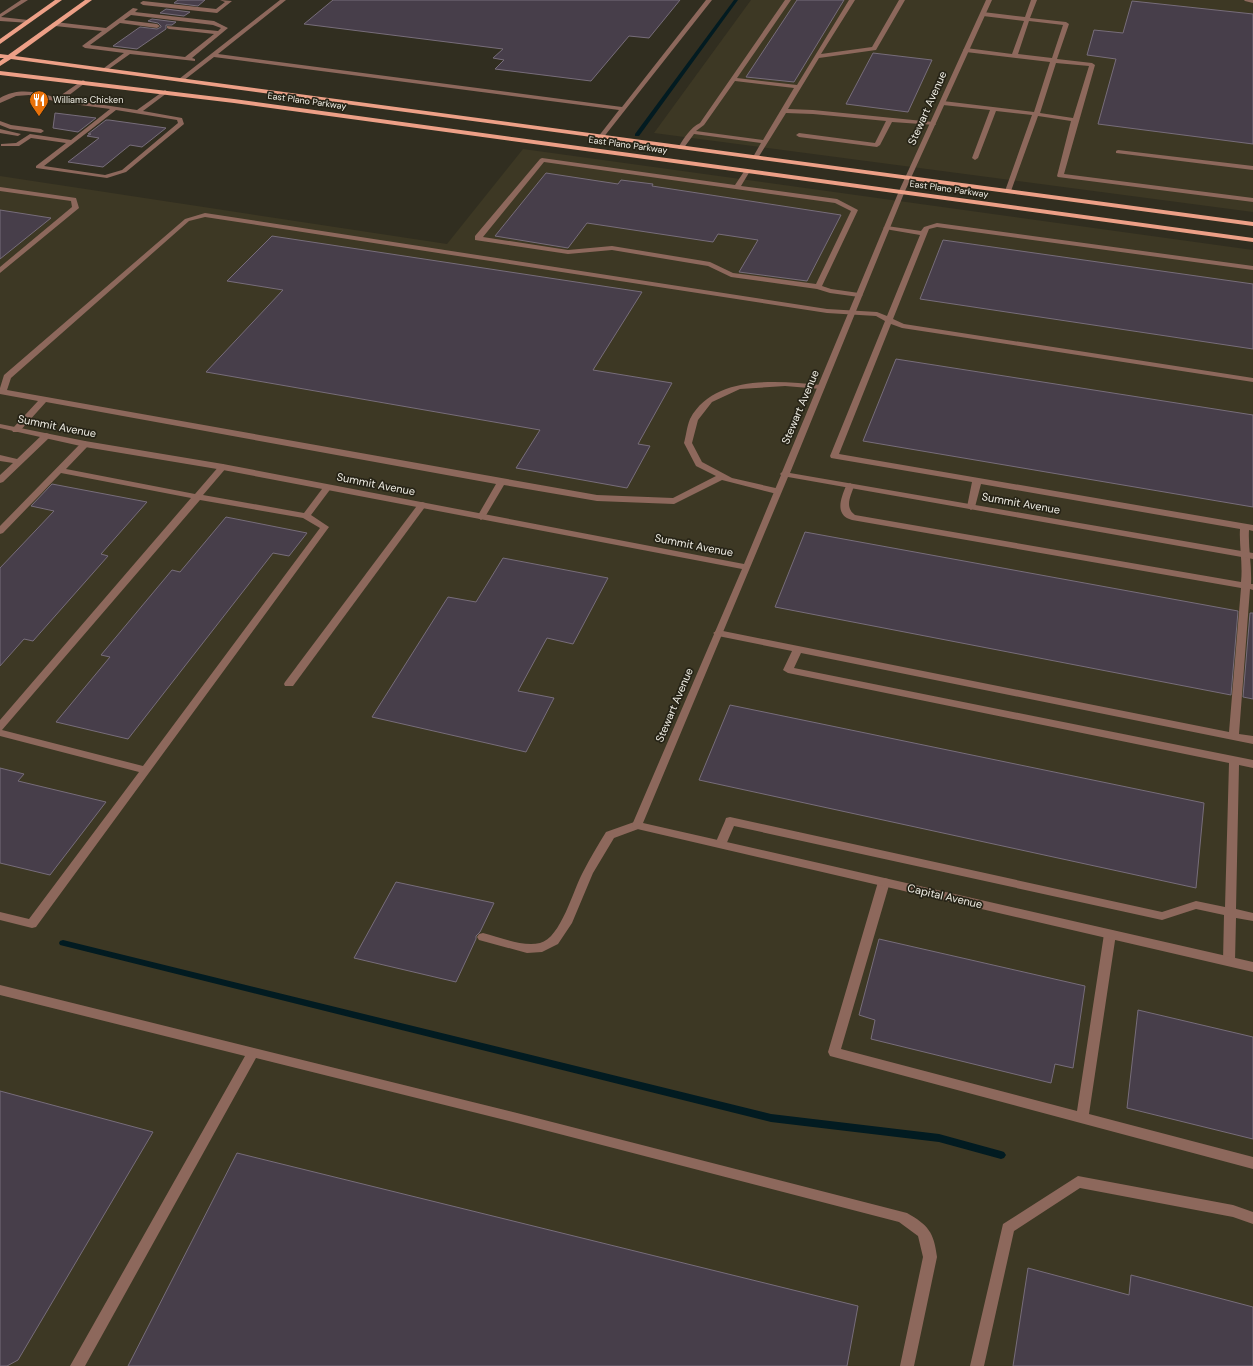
<svg xmlns="http://www.w3.org/2000/svg" width="1253" height="1366" viewBox="0 0 1253 1366" font-family="'DM Sans',sans-serif">
	<rect width="100%" height="100%" fill="#312e20"/>
	<g fill="#3d3824">
		<path d="M751,0h502v212l-599,-79z"/>
		<path d="M523,149l730,101v1116h-1253v-1190l447,68z"/>
	</g>
	<g fill="none" stroke-linecap="round" stroke-linejoin="round">
		<g fill="#021b21" fill-rule="evenodd">
			<path d="M734,0h4l-99,136h-4v-2z"/>
			<path d="M63,940l708,174 168,20 62,17 3,1 2,3 -2,3 -3,1 -62,-17 -168,-20 -711,-177 -1,-2 1,-2z"/>
		</g>
	</g>
	<g fill="#473e4a" stroke="#776d7a">
		<path d="M178,0h27l-7,6 -24,-3z"/>
		<path d="M333,0h347l-31,38 -20,-2 -38,45 -96,-12 9,-9 -11,-2 10,-9 -199,-25z"/>
		<path d="M797,0h47l-50,82 -48,-5z"/>
		<path d="M1132,1l121,13v130l-155,-20 18,-65 -29,-4 7,-25 29,3z"/>
		<path d="M166,9l24,3 -6,4 -24,-3z"/>
		<path d="M152,19l24,3 -4,3h-6v4l-29,20 -24,-3 27,-19 17,2 4,-2v-1l-3,-3 -10,-2z"/>
		<path d="M873,53l59,7 -24,52 -62,-8z"/>
		<path d="M55,113l41,5 -18,14 -25,-4z"/>
		<path d="M106,120h3l57,8 -24,19 -12,-2 -27,22 -35,-5 31,-24 -12,-2 4,-2h-3z"/>
		<path d="M546,173l72,11 3,-4 32,4 -1,2 189,29 -34,66 -68,-9 19,-32 -40,-6 -5,8 -126,-19 -19,25 -73,-12z"/>
		<path d="M0,210l51,8 -51,41z"/>
		<path d="M272,236l370,56 -49,78 79,13 -34,61 12,2 -23,42 -111,-20 24,-38 -334,-58 77,-82 -56,-9z"/>
		<path d="M943,240l310,44v65l-333,-50z"/>
		<path d="M896,359l357,56v92l-390,-66z"/>
		<path d="M52,484l95,18 -46,52 7,2 -75,85 -9,-2 -24,27v-98l54,-57 -23,-5z"/>
		<path d="M226,517l81,16 -18,23 -16,-3 -145,186 -72,-17 54,-65 -9,-2 71,-85 8,2z"/>
		<path d="M805,532l433,79 -7,84 -456,-88z"/>
		<path d="M503,558l105,20 -35,66 -26,-6 -29,53 36,7 -28,54 -154,-35 76,-120 28,5z"/>
		<path d="M1250,613h3v86l-10,-2z"/>
		<path d="M730,705l474,98 -8,85 -497,-108z"/>
		<path d="M0,768l24,6 -6,7 88,21 -56,73 -50,-12z"/>
		<path d="M396,882l98,21 -14,29 -4,4v3l-20,43 -102,-24z"/>
		<path d="M879,939l206,47 -12,82 -18,-4 -4,19 -180,-44 4,-19 -16,-5z"/>
		<path d="M1138,1010l115,27v102l-126,-31z"/>
		<path d="M0,1091l153,41 -135,228 -11,6h-7z"/>
		<path d="M237,1153l621,153 -11,60h-719z"/>
		<path d="M1028,1268l101,27 2,-20 122,32v59h-240z"/>
	</g>
	<g fill="none" stroke-linecap="round" stroke-linejoin="round">
		<g fill="#8d685c" fill-rule="evenodd">
			<path d="M21,0h7l-27,17 27,3 2,1v2l-30,-2v-7z"/>
			<path d="M220,0l12,1 -15,12 -74,-8 -3,-2 3,-2 73,8 9,-7z"/>
			<path d="M280,0h6l-68,54 404,53 84,-107h6l-109,138 -2,1 -3,-2 21,-27 -405,-53 -31,24h-4v-2z"/>
			<path d="M785,0h6l-54,78 60,7 52,-85h6l-34,54 51,-7 27,-47h6l-29,50 -57,8 -31,51 25,1 120,12 3,2 -1,1 -43,-3 -12,23 -3,2 -78,-10 -3,-2 3,-2 76,10 11,-22 -73,-7 -27,-1 -28,45 -5,-1 8,-14 -67,-9 -11,15h-4l-1,-1c6,-10 12,-20 22,-25zM735,81l59,7 -31,52 -67,-9 8,-6z"/>
			<path d="M1031,0h6l-7,18 36,4 3,2 -12,35 35,4 3,2 -31,109 189,24v4l-195,-25 -1,-1 14,-55 -33,-5 -27,75 -5,1 -1,-1 27,-76 -36,-4 -18,47 -3,2 -3,-2 18,-48 -47,-5 -3,-2 3,-2 91,11 16,-50 -84,-10 -3,-2 3,-2 46,6 12,-33 -41,-5 -3,-2 3,-2 42,5zM1029,21l34,4 -11,33 -34,-4zM1056,63l33,3 -16,52 -33,-5z"/>
			<path d="M1244,0h9v3l-8,-2z"/>
			<path d="M133,8l5,1 -3,3 79,9 14,7 -36,30 3,1v2l-65,-7 -24,17 -2,-1v-2l20,-15 -39,-5 -3,-2 20,-15 -47,-5 -3,-2 3,-2 51,6zM131,15l82,10 8,3 -3,3 -51,-5v2l2,1 45,5 -29,23 -95,-12 30,-22 37,5 3,-2 -3,-2 -33,-4z"/>
			<path d="M83,80l2,1v2l-21,16 73,11 28,-20 3,2 -1,1 -24,18 39,7 2,6 -58,48 -19,6 -71,-10v-2l30,-23 -35,-5 -12,8h-18v-2l15,-1 14,-9 41,6 39,-31 -52,-7 -29,-7 -13,1 -16,7v-5c19,-11 37,-6 57,0zM116,110l61,10 1,3 -56,47 -17,5 -61,-9z"/>
			<path d="M0,121l11,4 30,4 3,2 -3,2 -31,-4 -10,-4z"/>
			<path d="M0,129l21,5 -3,2 -18,-3z"/>
			<path d="M1118,150l135,16v4l-137,-17v-2z"/>
			<path d="M542,158l193,27 10,-15 2,-1 3,2 -9,15 96,13 21,11 -36,76 9,3 28,4 4,2 -4,2 -29,-4 -13,-4 -86,-12 -23,-11 -96,-16 -44,4 -93,-14v-4l65,-77zM544,162l291,41 16,8 -35,73 -83,-11 -23,-11 -98,-16 -44,4 -85,-13z"/>
			<path d="M0,187l76,11 3,10 -79,65v-6l72,-60 -1,-6 -71,-10z"/>
			<path d="M205,213l622,96 50,3 10,4 33,-81 -35,-6 -2,-1 4,-2 34,5 3,-4 13,-4 316,43v4l-316,-43 -8,2 -36,90 11,5 349,54v4l-351,-54 -11,-4 -52,130 414,71v6l-4,-1c-1,18 3,36 2,54h2v6l-3,-1 -11,145 14,2v8l-452,-91 -7,15 459,92v8l-14,-3 -3,144 17,4v8l-17,-3 -1,43 -2,3 -4,2 -4,-2 -2,-3 1,-46 -28,-6 -34,11 -428,-94 -9,21h-8l-2,-3 10,-23 1,-3 4,-1 432,95 34,-11 29,6 4,-144 -441,-90 -5,-3 9,-19 -74,-15 -5,-3 5,-3 511,102 12,-144 -389,-68c-18,-5 -11,-22 -6,-34l4,-3 4,3c-3,10 -10,21 1,29l386,67c2,-18 -2,-36 -1,-53l-259,-45 -6,23 -4,3 -4,-3 5,-25 -141,-24 -1,-2 55,-135 -9,-5 -49,-3 -622,-96 -16,4 -178,157 -4,12 590,105 76,3 43,-22 -20,-10 -12,-23c2,-7 3,-17 6,-24 24,-45 88,-38 131,-34l4,2 -4,2 -36,-3 -45,3 -28,13 -14,18 -6,23 10,19 30,16 48,11 1,2 -1,2 -3,1 -55,-14 -48,24 -77,-3 -93,-16 -19,32 -4,3 -4,-3 19,-33 -450,-82 -27,30h-6l-1,-2 1,-2 25,-27 -38,-7v-6l4,-13 181,-156z"/>
			<path d="M46,433l3,1 1,2 -1,2 -46,44 -3,1v-8l13,-12 -13,-2v-6l17,4 26,-25z"/>
			<path d="M85,441l4,3 -1,2 -22,23 129,25 25,-29 3,-1 4,3 -24,28 101,18 21,-28h6l1,2 -21,28 18,12 -293,400 -4,1 -32,-8v-8l29,7 110,-147 -139,-36v-16l191,-222 -130,-25 -58,60 -3,1v-8l82,-84zM200,500l103,18 17,10 -177,238 -141,-36z"/>
			<path d="M422,502l3,1 1,2 -1,2 -132,179h-8l-1,-2 1,-2 134,-179z"/>
			<path d="M637,821l4,1 1,3 -1,3 -27,10 -21,35 -21,50 -14,21 -16,8 -15,1 -48,-13 -2,-3 2,-3 4,-1c17,4 39,14 57,10 21,-5 33,-53 43,-71 7,-14 15,-27 23,-40z"/>
			<path d="M884,878l4,1 2,3 -49,167 236,62 27,-177 2,-3 4,-1 4,1 2,3 -27,180 164,43v12l-423,-113 -2,-4 50,-170 2,-3z"/>
			<path d="M0,985l517,128 390,100c21,12 27,19 30,44l-23,109h-14l23,-109 -5,-21 -19,-14 -382,-99 -261,-65 -171,308h-15l175,-310 -245,-61z"/>
			<path d="M1078,1176l155,29 20,7v12l-20,-7 -153,-29 -66,43 -30,135h-14l33,-142z"/>
		</g>
		<path fill="#8d685c" fill-rule="evenodd" d="M986,0h6l-87,191 -115,282 463,80v6l-465,-82 -145,346 610,139v10l-620,-144 -1,-3 110,-256 -519,-99 -138,-23 -85,-19v-4l85,17 138,23 521,100 37,-89 -1,-1 2,-2 117,-281z"/>
		<g fill="#eda087" fill-rule="evenodd">
			<path d="M55,0h7l-62,44v-5z"/>
			<path d="M85,0h7l-77,56 1238,166v4l-1242,-167 -11,7v-5l4,-3h-4v-4l8,1z"/>
			<path d="M0,71l234,28 1019,139v4l-1019,-139 -234,-28z"/>
		</g>
	</g>
	<defs>
		<g id="restaurant-pin" transform="scale(1)"><path d="M0 17L-7.5 6A9.5 9.5 0 1 1 7.5 6Z" fill="#e8710a" stroke="#272417"/><path d="M-5-6h1v4h1v-4h1v4h1v-4h1v5L-1.5 .5V6h-2V.5L-5-1ZM5-6V6H3V1.5H1.5Q1.5-4 5-6Z" fill="#fff"/></g>
	</defs>
	<g fill-rule="evenodd">
		<use href="#restaurant-pin" x="39" y="100"/>
	</g>
	<g text-anchor="middle" stroke-width="3.5" stroke-linejoin="round" paint-order="stroke">
		<g font-size="9" fill="#f0eee5" stroke="#272417" text-anchor="start">
			<text x="53" y="103">Williams Chicken</text>
		</g>
		<g font-size="9" fill="#f0eee5" stroke="#272417">
			<text transform="translate(307 101) rotate(8)" y="3">East Plano Parkway</text>
			<text transform="translate(628 145) rotate(8)" y="3">East Plano Parkway</text>
			<text transform="translate(949 189) rotate(8)" y="3">East Plano Parkway</text>
		</g>
		<g font-size="11" fill="#f0eee5" stroke="#272417">
			<text transform="translate(927 108) rotate(-66)" y="4">Stewart Avenue</text>
			<text transform="translate(800 407) rotate(-67)" y="4">Stewart Avenue</text>
			<text transform="translate(57 426) rotate(11)" y="4">Summit Avenue</text>
			<text transform="translate(376 484) rotate(11)" y="4">Summit Avenue</text>
			<text transform="translate(1021 503) rotate(10)" y="4">Summit Avenue</text>
			<text transform="translate(694 545) rotate(11)" y="4">Summit Avenue</text>
			<text transform="translate(674 705) rotate(-67)" y="4">Stewart Avenue</text>
			<text transform="translate(945 896) rotate(13)" y="4">Capital Avenue</text>
		</g>
	</g>
</svg>
